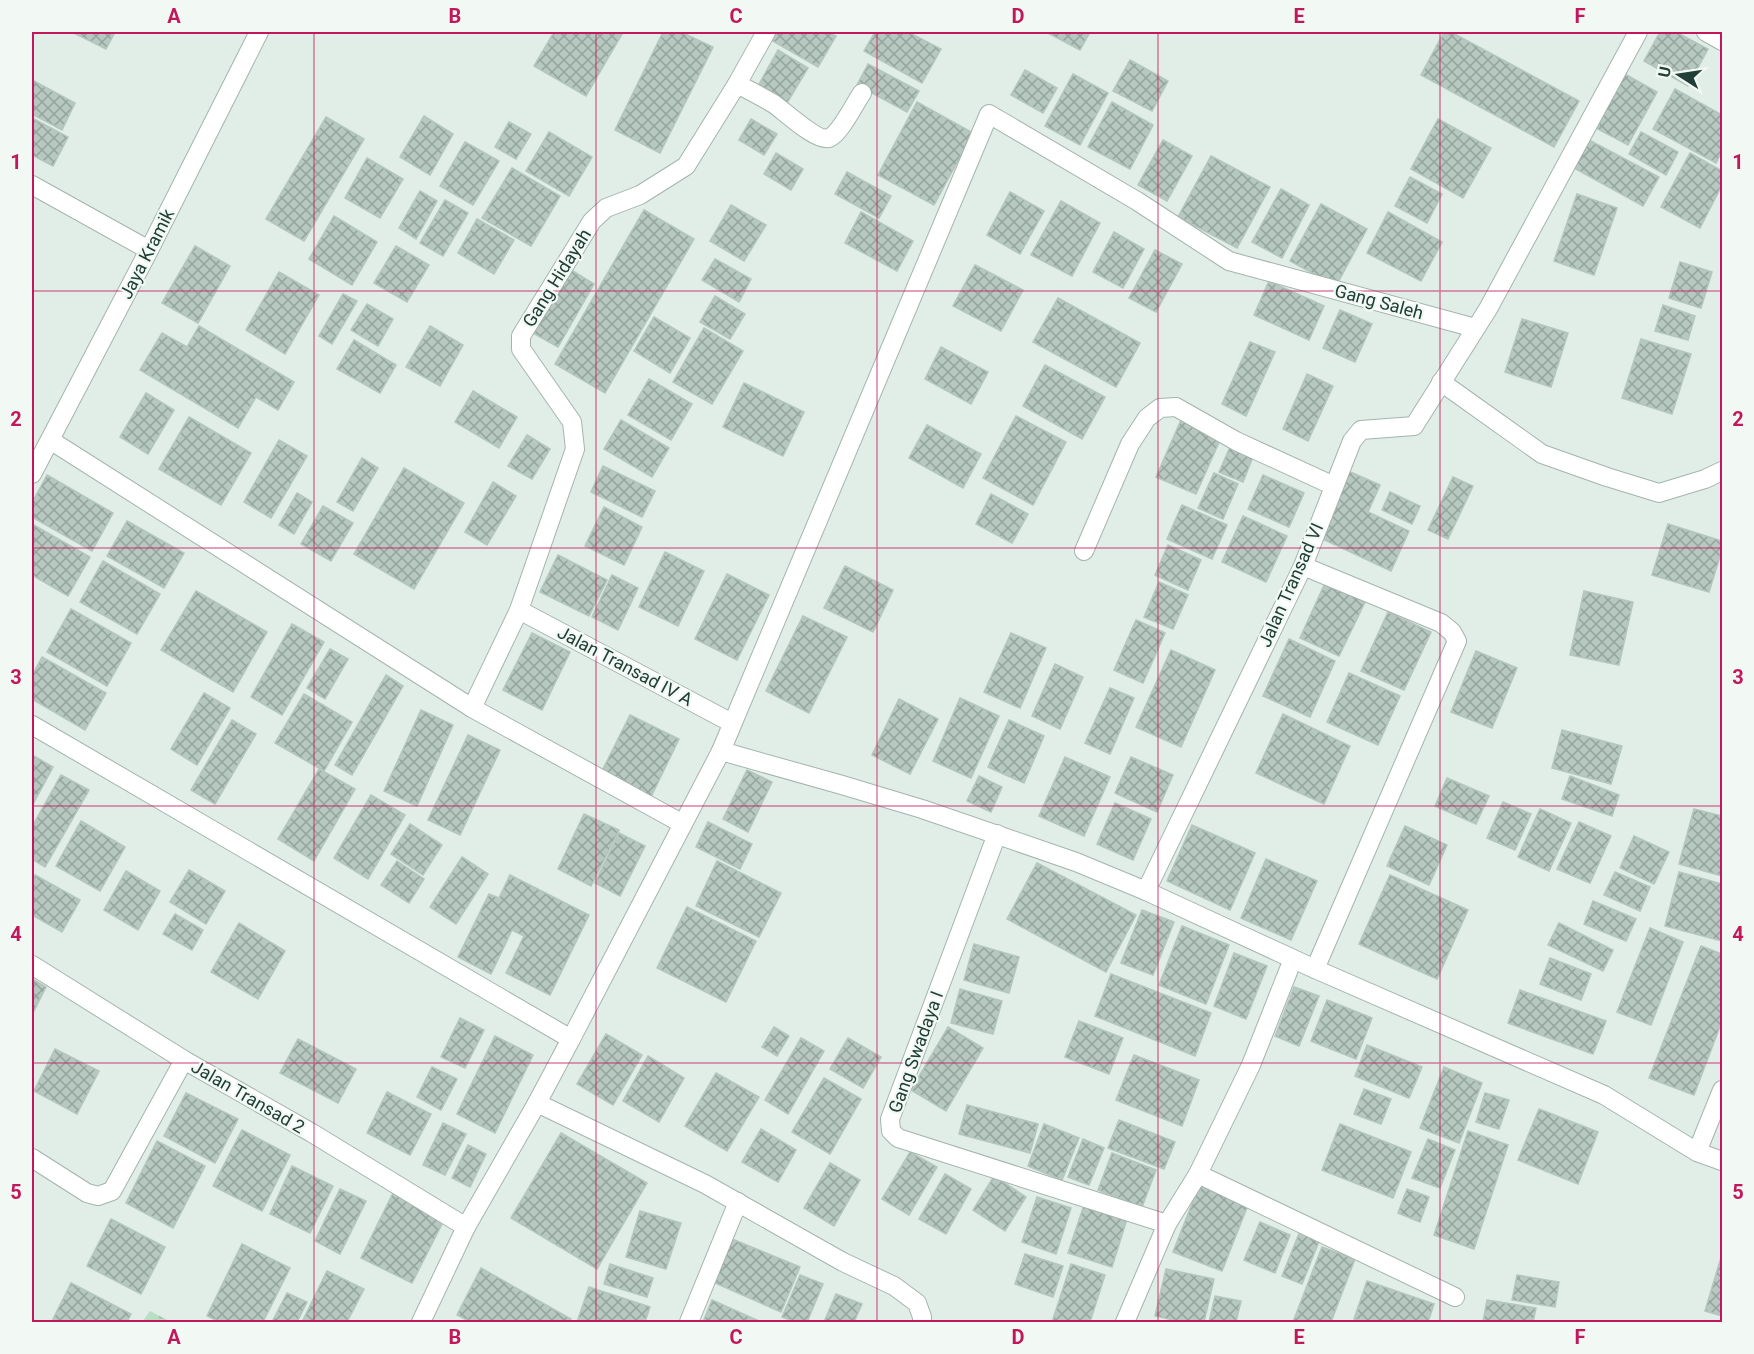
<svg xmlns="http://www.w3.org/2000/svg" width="1754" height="1354" viewBox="0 0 1754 1354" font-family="Roboto,sans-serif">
	<defs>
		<pattern id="cemetery-stones" width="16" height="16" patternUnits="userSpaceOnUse" patternTransform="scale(1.5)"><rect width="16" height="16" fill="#b8dfc3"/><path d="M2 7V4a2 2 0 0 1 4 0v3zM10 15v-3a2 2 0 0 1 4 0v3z" fill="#9ec0a8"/></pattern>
		<pattern id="building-cross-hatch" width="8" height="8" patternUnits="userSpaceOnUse" patternTransform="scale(1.5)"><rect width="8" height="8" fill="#b6c8c0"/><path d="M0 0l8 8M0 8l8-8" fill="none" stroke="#94a49d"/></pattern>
	</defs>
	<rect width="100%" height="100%" fill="#e1ede7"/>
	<path fill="url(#cemetery-stones)" d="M150,1311l21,11h-29z"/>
	<g fill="url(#building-cross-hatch)" stroke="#b3c7be" stroke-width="1.5">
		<path d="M72,32h43l-9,17z"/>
		<path d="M554,32h64l4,2 -36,62 -52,-30z"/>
		<path d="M663,32h18l32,15 -53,106 -45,-23z"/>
		<path d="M776,32h52l8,4 -18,31 -47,-27z"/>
		<path d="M875,32h33l33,17 -19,34 -58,-32z"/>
		<path d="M1046,32h44l-10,18z"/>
		<path d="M1444,32h7l128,69 -25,46 -133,-72z"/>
		<path d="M1660,32h16l32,17 -20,37 -44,-25z"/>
		<path d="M778,50l30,18 -21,35 -29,-17z"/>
		<path d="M1130,60l38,21 -16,30 -39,-20z"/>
		<path d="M868,64l51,27 -12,21 -50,-27z"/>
		<path d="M1025,70l32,18 -14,25 -32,-18z"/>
		<path d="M1623,73l34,19 -29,53 -34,-18z"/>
		<path d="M1073,74l35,19 -28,52 -35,-19z"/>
		<path d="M32,80l43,23 -13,27 -30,-16z"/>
		<path d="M1675,89l47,26v36l-6,12 -63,-34z"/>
		<path d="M917,102l56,31 -39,72 -56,-30z"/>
		<path d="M1112,102l41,23 -23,44 -42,-22z"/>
		<path d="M424,116l29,18 -23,41 -30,-18z"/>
		<path d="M326,117l38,22 -60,102 -38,-22z"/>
		<path d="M32,118l36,19 -15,29 -21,-11z"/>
		<path d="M751,119l26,15 -13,21 -25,-15z"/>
		<path d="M1438,119l53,29 -28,50 -52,-29z"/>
		<path d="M509,122l22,12 -15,25 -21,-12z"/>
		<path d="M549,132l43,25 -23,39 -43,-25z"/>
		<path d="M1641,132l37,20 -12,23 -37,-21z"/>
		<path d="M1163,140l29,16 -25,45 -29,-16z"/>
		<path d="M1589,140l70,37 -16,29 -69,-38z"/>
		<path d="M465,142l34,19 -26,44 -33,-19z"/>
		<path d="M776,153l27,16 -12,21 -27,-16z"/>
		<path d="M1690,153l32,18v14l-22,43 -39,-21z"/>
		<path d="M1211,156l59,31 -33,61 -59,-31z"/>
		<path d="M367,158l36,21 -23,39 -35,-20z"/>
		<path d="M512,168l48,28 -29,50 -49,-28z"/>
		<path d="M847,172l44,24 -12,22 -44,-24z"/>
		<path d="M1410,177l32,17 -15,29 -32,-17z"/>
		<path d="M1281,189l28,16 -27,53 -30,-16z"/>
		<path d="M420,191l17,10 -21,38 -17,-11z"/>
		<path d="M1010,192l34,19 -24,43 -33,-19z"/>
		<path d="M1577,194l40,14 -23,67 -40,-14z"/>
		<path d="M445,200l23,13 -25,43 -23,-13z"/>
		<path d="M1061,201l39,22 -28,53 -41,-21z"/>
		<path d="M1321,204l46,25 -31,57 -46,-25z"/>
		<path d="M731,205l35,20 -22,36 -34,-20z"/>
		<path d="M644,210l50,29 -89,154 -50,-29z"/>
		<path d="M861,212l52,29 -16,30 -52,-28z"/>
		<path d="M1388,212l54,30 -21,39 -54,-28z"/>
		<path d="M334,216l43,26 -25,43 -43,-26z"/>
		<path d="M477,219l37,21 -20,34 -36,-21z"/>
		<path d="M1114,232l30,17 -21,39 -30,-16z"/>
		<path d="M195,246l35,20 -32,57 -36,-20z"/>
		<path d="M396,246l33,19 -22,37 -33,-19z"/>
		<path d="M1155,250l27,14 -26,48 -27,-14z"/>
		<path d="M715,259l36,20 -12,23 -37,-22z"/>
		<path d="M1680,262l32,10 -11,36 -32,-10z"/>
		<path d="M975,265l48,25 -22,41 -48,-25z"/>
		<path d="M568,268l26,16 -36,63 -27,-15z"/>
		<path d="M279,272l40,23 -34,59 -39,-24z"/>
		<path d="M1269,281l55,25 -15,34 -55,-25z"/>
		<path d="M343,294l14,7 -25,43 -13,-8z"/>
		<path d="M715,296l30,18 -15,25 -30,-17z"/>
		<path d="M1058,298l82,45 -24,44 -83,-45z"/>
		<path d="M367,304l26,15 -15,27 -27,-16z"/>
		<path d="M1663,305l32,11 -7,24 -33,-9z"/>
		<path d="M1340,310l32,14 -17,38 -32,-14z"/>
		<path d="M654,317l36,21 -20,35 -36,-22z"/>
		<path d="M1522,319l46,14 -17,54 -46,-15z"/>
		<path d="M199,326l95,56 -16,28 -22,-13 -18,31 -98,-58 22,-37 25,14z"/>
		<path d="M430,326l33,19 -23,41 -34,-19z"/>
		<path d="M704,328l39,23 -31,53 -39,-22z"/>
		<path d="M1641,339l50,15 -19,60 -50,-16z"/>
		<path d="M354,340l42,25 -16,28 -43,-24z"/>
		<path d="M1250,342l25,10 -29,64 -24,-12z"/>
		<path d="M941,347l47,25 -17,32 -46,-25z"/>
		<path d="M1045,365l60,32 -23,42 -59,-33z"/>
		<path d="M1307,374l26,12 -25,55 -25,-12z"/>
		<path d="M649,379l43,25 -21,36 -43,-25z"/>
		<path d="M744,383l60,29 -21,44 -60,-29z"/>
		<path d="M473,391l44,26 -18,31 -44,-26z"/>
		<path d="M146,393l28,17 -26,44 -28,-17z"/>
		<path d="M1016,416l50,26 -33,63 -50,-27z"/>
		<path d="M189,417l62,36 -30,52 -62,-36z"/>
		<path d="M621,420l48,28 -17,29 -48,-28z"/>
		<path d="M1181,420l40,18 -25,56 -40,-17z"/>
		<path d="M927,425l54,29 -18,34 -54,-30z"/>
		<path d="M527,435l23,14 -18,30 -24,-13z"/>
		<path d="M279,440l28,16 -36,62 -27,-16z"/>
		<path d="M1230,447l23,10 -10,25 -24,-10z"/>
		<path d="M362,458l16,10 -25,43 -16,-9z"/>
		<path d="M603,466l52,25 -13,26 -51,-25z"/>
		<path d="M404,468l60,35 -50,86 -60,-35z"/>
		<path d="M1348,471l32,14 -12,27 41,19 -18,40 -73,-34z"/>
		<path d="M1214,473l24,11 -15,35 -25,-11z"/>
		<path d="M47,475l66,38 -21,38 -60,-34v-14z"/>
		<path d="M1263,475l41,18 -15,34 -41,-18z"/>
		<path d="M1453,477l20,9 -25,53 -20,-9z"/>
		<path d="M493,482l23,14 -29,49 -22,-13z"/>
		<path d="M1390,492l30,14 -8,18 -30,-14z"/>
		<path d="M297,493l15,9 -18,32 -15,-9z"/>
		<path d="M991,494l37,20 -16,29 -36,-19z"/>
		<path d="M1182,505l45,20 -15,34 -45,-20z"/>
		<path d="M323,506l30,17 -22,38 -30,-17z"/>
		<path d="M604,507l38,20 -18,38 -39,-19z"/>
		<path d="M1243,516l44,20 -21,46 -44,-20z"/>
		<path d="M127,521l57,32 -20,35 -57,-32z"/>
		<path d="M32,524l58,33 -22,39 -36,-21z"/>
		<path d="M1668,524l54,17v9l-13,42 -57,-17z"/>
		<path d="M1168,545l33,15 -13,30 -33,-15z"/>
		<path d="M665,552l39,19 -26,55 -39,-19z"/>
		<path d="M558,555l49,25 -18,36 -49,-24z"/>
		<path d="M103,561l57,33 -23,40 -57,-32z"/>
		<path d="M845,566l48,24 -20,42 -49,-24z"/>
		<path d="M727,574l42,21 -32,65 -42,-21z"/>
		<path d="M612,575l26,13 -20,42 -26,-13z"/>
		<path d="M1326,581l40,19 -27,56 -39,-18z"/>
		<path d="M1159,582l29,13 -15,34 -29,-12z"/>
		<path d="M196,591l71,41 -34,60 -72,-42z"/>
		<path d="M1584,591l49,11 -14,63 -49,-10z"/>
		<path d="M71,609l60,34 -24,43 -60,-34z"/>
		<path d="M1388,612l43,20 -27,58 -43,-19z"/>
		<path d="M803,616l44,21 -38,76 -43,-22z"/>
		<path d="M1136,620l29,13 -22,50 -29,-13z"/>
		<path d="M292,624l32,18 -42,73 -31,-18z"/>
		<path d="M532,633l38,19 -28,58 -39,-20z"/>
		<path d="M1011,633l35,15 -26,60 -36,-16z"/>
		<path d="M1289,639l46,22 -25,56 -47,-21z"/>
		<path d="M330,649l18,10 -23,40 -18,-11z"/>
		<path d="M1171,650l44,20 -34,77 -45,-20z"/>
		<path d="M1476,651l41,17 -25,60 -41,-16z"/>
		<path d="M42,657l64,36 -21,37 -53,-31v-23z"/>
		<path d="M1055,664l28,13 -23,52 -28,-13z"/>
		<path d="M1349,673l51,23 -22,49 -51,-23z"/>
		<path d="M386,675l17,11 -51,89 -17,-10z"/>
		<path d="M1110,688l24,10 -24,56 -25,-11z"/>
		<path d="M204,693l26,15 -33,57 -26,-16z"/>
		<path d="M304,694l48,28 -28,49 -49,-28z"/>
		<path d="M960,698l39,18 -28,62 -38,-17z"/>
		<path d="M899,699l39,20 -28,55 -38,-19z"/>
		<path d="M421,710l32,15 -36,81 -33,-15z"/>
		<path d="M1283,714l67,32 -26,58 -68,-31z"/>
		<path d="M630,715l49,24 -30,62 -50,-24z"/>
		<path d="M232,720l24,14 -41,70 -24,-14z"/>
		<path d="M1009,720l35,16 -20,47 -36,-16z"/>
		<path d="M1562,730l60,16 -11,38 -59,-16z"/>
		<path d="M468,735l32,15 -40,85 -32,-15z"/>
		<path d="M32,755l21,12 -21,39z"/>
		<path d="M1065,757l45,20 -26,59 -45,-20z"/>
		<path d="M1131,757l42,18 -16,37 -42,-19z"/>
		<path d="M319,769l36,20 -41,72 -36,-22z"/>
		<path d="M747,770l25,12 -24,50 -25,-13z"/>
		<path d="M61,775l28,15 -44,77 -13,-8v-32z"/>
		<path d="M979,776l23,11 -11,25 -24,-11z"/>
		<path d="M1570,776l49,19 -7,21 -50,-17z"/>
		<path d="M1447,778l42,18 -13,28 -41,-18z"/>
		<path d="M371,795l34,20 -37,64 -34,-21z"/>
		<path d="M1503,802l28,12 -16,36 -28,-12z"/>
		<path d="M1115,803l36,16 -18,41 -36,-16z"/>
		<path d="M1540,809l31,14 -22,48 -31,-14z"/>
		<path d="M1694,809l28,7v60l-43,-12z"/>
		<path d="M584,814l35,16 -28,56 -33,-17z"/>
		<path d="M81,821l44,26 -25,44 -44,-25z"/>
		<path d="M708,822l44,22 -12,25 -44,-22z"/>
		<path d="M1579,822l32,14 -21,47 -33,-14z"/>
		<path d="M410,824l32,21 -19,30 -32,-21z"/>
		<path d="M1192,825l63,28 -25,57 -63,-29z"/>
		<path d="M1405,826l42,19 -18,40 -42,-19z"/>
		<path d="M619,833l26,13 -25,50 -25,-13z"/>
		<path d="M1634,836l35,16 -15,32 -34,-16z"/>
		<path d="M462,857l26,17 -32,50 -26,-17z"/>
		<path d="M1266,859l51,22 -26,59 -50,-22z"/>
		<path d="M397,861l27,18 -15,24 -28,-18z"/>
		<path d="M717,861l64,32 -22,44 -63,-31z"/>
		<path d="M1037,863l99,52 -30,57 -99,-53z"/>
		<path d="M189,870l36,21 -19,33 -36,-22z"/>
		<path d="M126,871l34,20 -22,39 -34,-20z"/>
		<path d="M1615,872l35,15 -10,24 -36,-16z"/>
		<path d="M1679,872l43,12v57l-57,-15z"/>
		<path d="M35,875l45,25 -18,32 -30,-17v-33z"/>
		<path d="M510,875l79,40 -39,80 -44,-22 18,-37 -12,-6 -21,44 -33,-17 31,-63 10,4z"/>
		<path d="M1390,875l78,35 -31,69 -78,-35z"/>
		<path d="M1593,901l43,18 -10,22 -42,-17z"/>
		<path d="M687,907l69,34 -30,61 -69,-34z"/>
		<path d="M1142,910l32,12 -21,53 -32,-12z"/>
		<path d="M175,914l28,16 -11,20 -29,-16z"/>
		<path d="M239,923l46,28 -27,48 -47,-27z"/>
		<path d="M1559,923l54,27 -10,21 -55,-26z"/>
		<path d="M1182,926l47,19 -23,59 -47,-19z"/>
		<path d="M1650,928l33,14 -32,83 -34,-13z"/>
		<path d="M974,944l45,13 -10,36 -45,-13z"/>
		<path d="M1701,946l21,8v67l-28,74 -45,-17z"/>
		<path d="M1234,953l33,13 -21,53 -32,-13z"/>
		<path d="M1550,958l41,16 -10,26 -41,-16z"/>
		<path d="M1111,974l100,39 -16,43 -100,-40z"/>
		<path d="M32,979l14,8 -14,28z"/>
		<path d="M1294,987l25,9 -20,50 -24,-10z"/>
		<path d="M960,989l42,12 -9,33 -42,-11z"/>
		<path d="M1520,990l86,31 -13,33 -85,-31z"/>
		<path d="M1327,1000l45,18 -16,41 -45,-18z"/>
		<path d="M460,1018l24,12 -19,38 -24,-11z"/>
		<path d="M1079,1021l44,17 -14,36 -44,-17z"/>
		<path d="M774,1027l15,9 -12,20 -15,-9z"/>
		<path d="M948,1027l35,21 -37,63 -35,-21z"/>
		<path d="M606,1034l36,21 -29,50 -36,-21z"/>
		<path d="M495,1036l38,19 -38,78 -38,-19z"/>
		<path d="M801,1038l23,13 -36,63 -23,-14z"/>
		<path d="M848,1038l33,19 -18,31 -33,-19z"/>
		<path d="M298,1039l58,30 -18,34 -58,-30z"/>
		<path d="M1367,1045l55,22 -13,31 -54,-22z"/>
		<path d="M55,1049l44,22 -22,43 -43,-23z"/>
		<path d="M1134,1055l65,25 -17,46 -66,-26z"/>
		<path d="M648,1056l36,22 -25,44 -36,-21z"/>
		<path d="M432,1067l25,12 -16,31 -24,-13z"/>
		<path d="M1444,1067l38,16 -23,60 -39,-15z"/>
		<path d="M716,1073l43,24 -32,54 -42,-25z"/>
		<path d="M824,1078l37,21 -31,55 -38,-22z"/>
		<path d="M1364,1089l27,10 -10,25 -27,-10z"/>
		<path d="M387,1092l44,22 -21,41 -43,-22z"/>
		<path d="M186,1093l52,26 -23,44 -51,-27z"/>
		<path d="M1485,1093l24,7 -10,29 -23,-7z"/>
		<path d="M967,1105l71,19 -8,29 -71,-19z"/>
		<path d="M1539,1109l59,23 -20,52 -60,-24z"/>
		<path d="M1119,1120l56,22 -11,27 -56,-21z"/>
		<path d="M443,1123l23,11 -21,41 -22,-10z"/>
		<path d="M1044,1124l35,14 -17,42 -34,-14z"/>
		<path d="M1340,1124l71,28 -18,46 -71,-28z"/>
		<path d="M761,1129l35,21 -18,32 -36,-20z"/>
		<path d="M242,1130l48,25 -28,56 -49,-25z"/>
		<path d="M1468,1131l40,14 -34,104 -40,-14z"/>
		<path d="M561,1133l86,50 -50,86 -86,-51z"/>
		<path d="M1083,1139l21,9 -15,37 -21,-8z"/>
		<path d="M1428,1139l27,11 -15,38 -28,-10z"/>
		<path d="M157,1141l48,25 -32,62 -47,-25z"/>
		<path d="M468,1145l18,9 -16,33 -18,-9z"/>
		<path d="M910,1152l27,15 -28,48 -27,-16z"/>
		<path d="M1112,1153l44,17 -14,37 -44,-17z"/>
		<path d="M830,1163l30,17 -26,46 -30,-18z"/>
		<path d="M292,1166l41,20 -23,47 -40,-19z"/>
		<path d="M945,1174l26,15 -25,45 -27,-15z"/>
		<path d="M994,1176l32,21 -21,34 -32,-21z"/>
		<path d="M1199,1186l49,19 -26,66 -49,-19z"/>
		<path d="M340,1189l26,12 -26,53 -25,-13z"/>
		<path d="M1407,1189l22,8 -9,25 -22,-9z"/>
		<path d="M394,1191l52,25 -34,67 -51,-25z"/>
		<path d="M1037,1197l34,11 -15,46 -34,-12z"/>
		<path d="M1084,1205l43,14 -15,48 -44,-14z"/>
		<path d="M640,1211l41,12 -15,46 -40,-12z"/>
		<path d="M111,1219l54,28 -24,47 -54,-28z"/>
		<path d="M1260,1222l30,13 -15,38 -31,-13z"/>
		<path d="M1300,1231l20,8 -18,45 -20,-8z"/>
		<path d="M732,1239l68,28 -19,45 -68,-30z"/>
		<path d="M242,1244l48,24 -27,54h-43l-13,-6z"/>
		<path d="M1322,1247l33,12 -24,63h-38z"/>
		<path d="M1025,1254l38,12 -10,31 -38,-13z"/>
		<path d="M1722,1254v62l-17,-5z"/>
		<path d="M610,1264l43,14 -6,19 -43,-13z"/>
		<path d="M1071,1264l34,11 -15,47h-38z"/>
		<path d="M481,1268l90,51 -2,3h-98l-14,-7z"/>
		<path d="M1166,1269l48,10 -10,43h-22l-27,-6z"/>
		<path d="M327,1271l37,18 -17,33h-45z"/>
		<path d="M800,1275l23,9 -16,38h-11l-14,-5z"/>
		<path d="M1517,1275l42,7 -4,25 -43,-7z"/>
		<path d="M1367,1281l67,23 -6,18h-63l-11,-3z"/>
		<path d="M71,1283l60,31 -4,8h-67l-7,-3z"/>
		<path d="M589,1287l61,20 -5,15h-68z"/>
		<path d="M287,1293l20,9 -10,20h-25z"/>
		<path d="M836,1294l26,10 -8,18h-30z"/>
		<path d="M1215,1296l26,5 -5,21h-27z"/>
		<path d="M712,1300l45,20 -1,2h-53z"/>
		<path d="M1487,1300l49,8 -3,14h-50z"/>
	</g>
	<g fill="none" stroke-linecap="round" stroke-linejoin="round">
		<g stroke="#a3b5ae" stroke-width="20">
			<g id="street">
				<path d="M1706,32l16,9"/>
				<path d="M737,84c12,6 25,13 37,20 10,7 43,38 55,34 11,-4 26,-35 33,-45"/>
				<path d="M32,185l117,65"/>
				<path d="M1441,382l101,72 65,23 52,16 46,-14 17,-8"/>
				<path d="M50,440l422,268 211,116"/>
				<path d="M32,474l117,-224 110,-218"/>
				<path d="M1084,551l46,-107 17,-26 13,-10 16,-1 60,34 98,45"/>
				<path d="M1303,566l138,57 11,9 5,9 -142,328"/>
				<path d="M519,610l213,113"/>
				<path d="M472,708l47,-98 56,-161 -3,-27 -51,-73v-13l71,-115 14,-13 34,-13 46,-29 51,-82 29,-52"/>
				<path d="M32,725l539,314 150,-288 121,34 80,24 154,53 70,29 169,78 289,126 93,57 25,9"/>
				<path d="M721,751l268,-637 148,87 92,60 246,67"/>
				<path d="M997,834l-107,285 1,12 7,7 269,86"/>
				<path d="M1146,891l157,-325 49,-125 9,-11 53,-4 74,-117 150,-277"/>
				<path d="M32,965l152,95 128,73 154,94"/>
				<path d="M571,1039l-34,64 168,81 138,78 51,24 23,17 5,14v5"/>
				<path d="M1697,1152l25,-62"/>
				<path d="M32,1158l55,35 11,3 14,-5 72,-131"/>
				<path d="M1198,1174l257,123"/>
				<path d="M421,1322l45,-95 71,-124"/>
				<path d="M689,1322l49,-120"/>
				<path d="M1125,1322l42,-98 31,-50 53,-109 42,-106"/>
			</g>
		</g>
		<use href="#street" stroke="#fff" stroke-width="18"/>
	</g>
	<path fill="none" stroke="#c2185b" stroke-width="1.5" stroke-opacity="0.55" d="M314,32v1290M596,32v1290M877,32v1290M1158,32v1290M1440,32v1290M32,291h1690M32,548h1690M32,806h1690M32,1063h1690"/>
	<g text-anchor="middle" stroke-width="4.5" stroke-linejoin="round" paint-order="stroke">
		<g font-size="18" fill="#203f36" stroke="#f2f9f5">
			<text transform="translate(147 254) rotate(-63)" y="6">Jaya Kramik</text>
			<text transform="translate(557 278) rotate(-58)" y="6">Gang Hidayah</text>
			<text transform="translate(1379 302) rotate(15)" y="6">Gang Saleh</text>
			<text transform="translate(1291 585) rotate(-66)" y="6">Jalan Transad VI</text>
			<text transform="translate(625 666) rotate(28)" y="6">Jalan Transad IV A</text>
			<text transform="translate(916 1052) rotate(-70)" y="6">Gang Swadaya I</text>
			<text transform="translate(248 1097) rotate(30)" y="6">Jalan Transad 2</text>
		</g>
	</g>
	<rect width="1754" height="1354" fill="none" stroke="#f2f9f5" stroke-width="66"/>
	<g transform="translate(1679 75) rotate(282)" stroke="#f2f9f5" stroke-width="4.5" paint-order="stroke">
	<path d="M0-4.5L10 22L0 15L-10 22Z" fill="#203f36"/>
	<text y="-9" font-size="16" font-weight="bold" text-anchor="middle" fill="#203f36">U</text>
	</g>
	<rect x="33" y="33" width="1688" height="1288" fill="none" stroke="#c2185b" stroke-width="2"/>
	<g font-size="20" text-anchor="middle" font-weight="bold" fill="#c2185b">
		<text x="174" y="23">A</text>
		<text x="455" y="23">B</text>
		<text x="736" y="23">C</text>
		<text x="1018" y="23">D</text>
		<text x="1299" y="23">E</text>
		<text x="1580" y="23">F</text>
		<text x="16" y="169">1</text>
		<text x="1738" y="169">1</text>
		<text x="16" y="426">2</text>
		<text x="1738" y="426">2</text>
		<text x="16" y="684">3</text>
		<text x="1738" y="684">3</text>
		<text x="16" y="941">4</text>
		<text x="1738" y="941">4</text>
		<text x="16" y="1199">5</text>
		<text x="1738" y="1199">5</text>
		<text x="174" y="1344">A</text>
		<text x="455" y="1344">B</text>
		<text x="736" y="1344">C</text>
		<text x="1018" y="1344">D</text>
		<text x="1299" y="1344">E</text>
		<text x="1580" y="1344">F</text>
	</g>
</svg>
